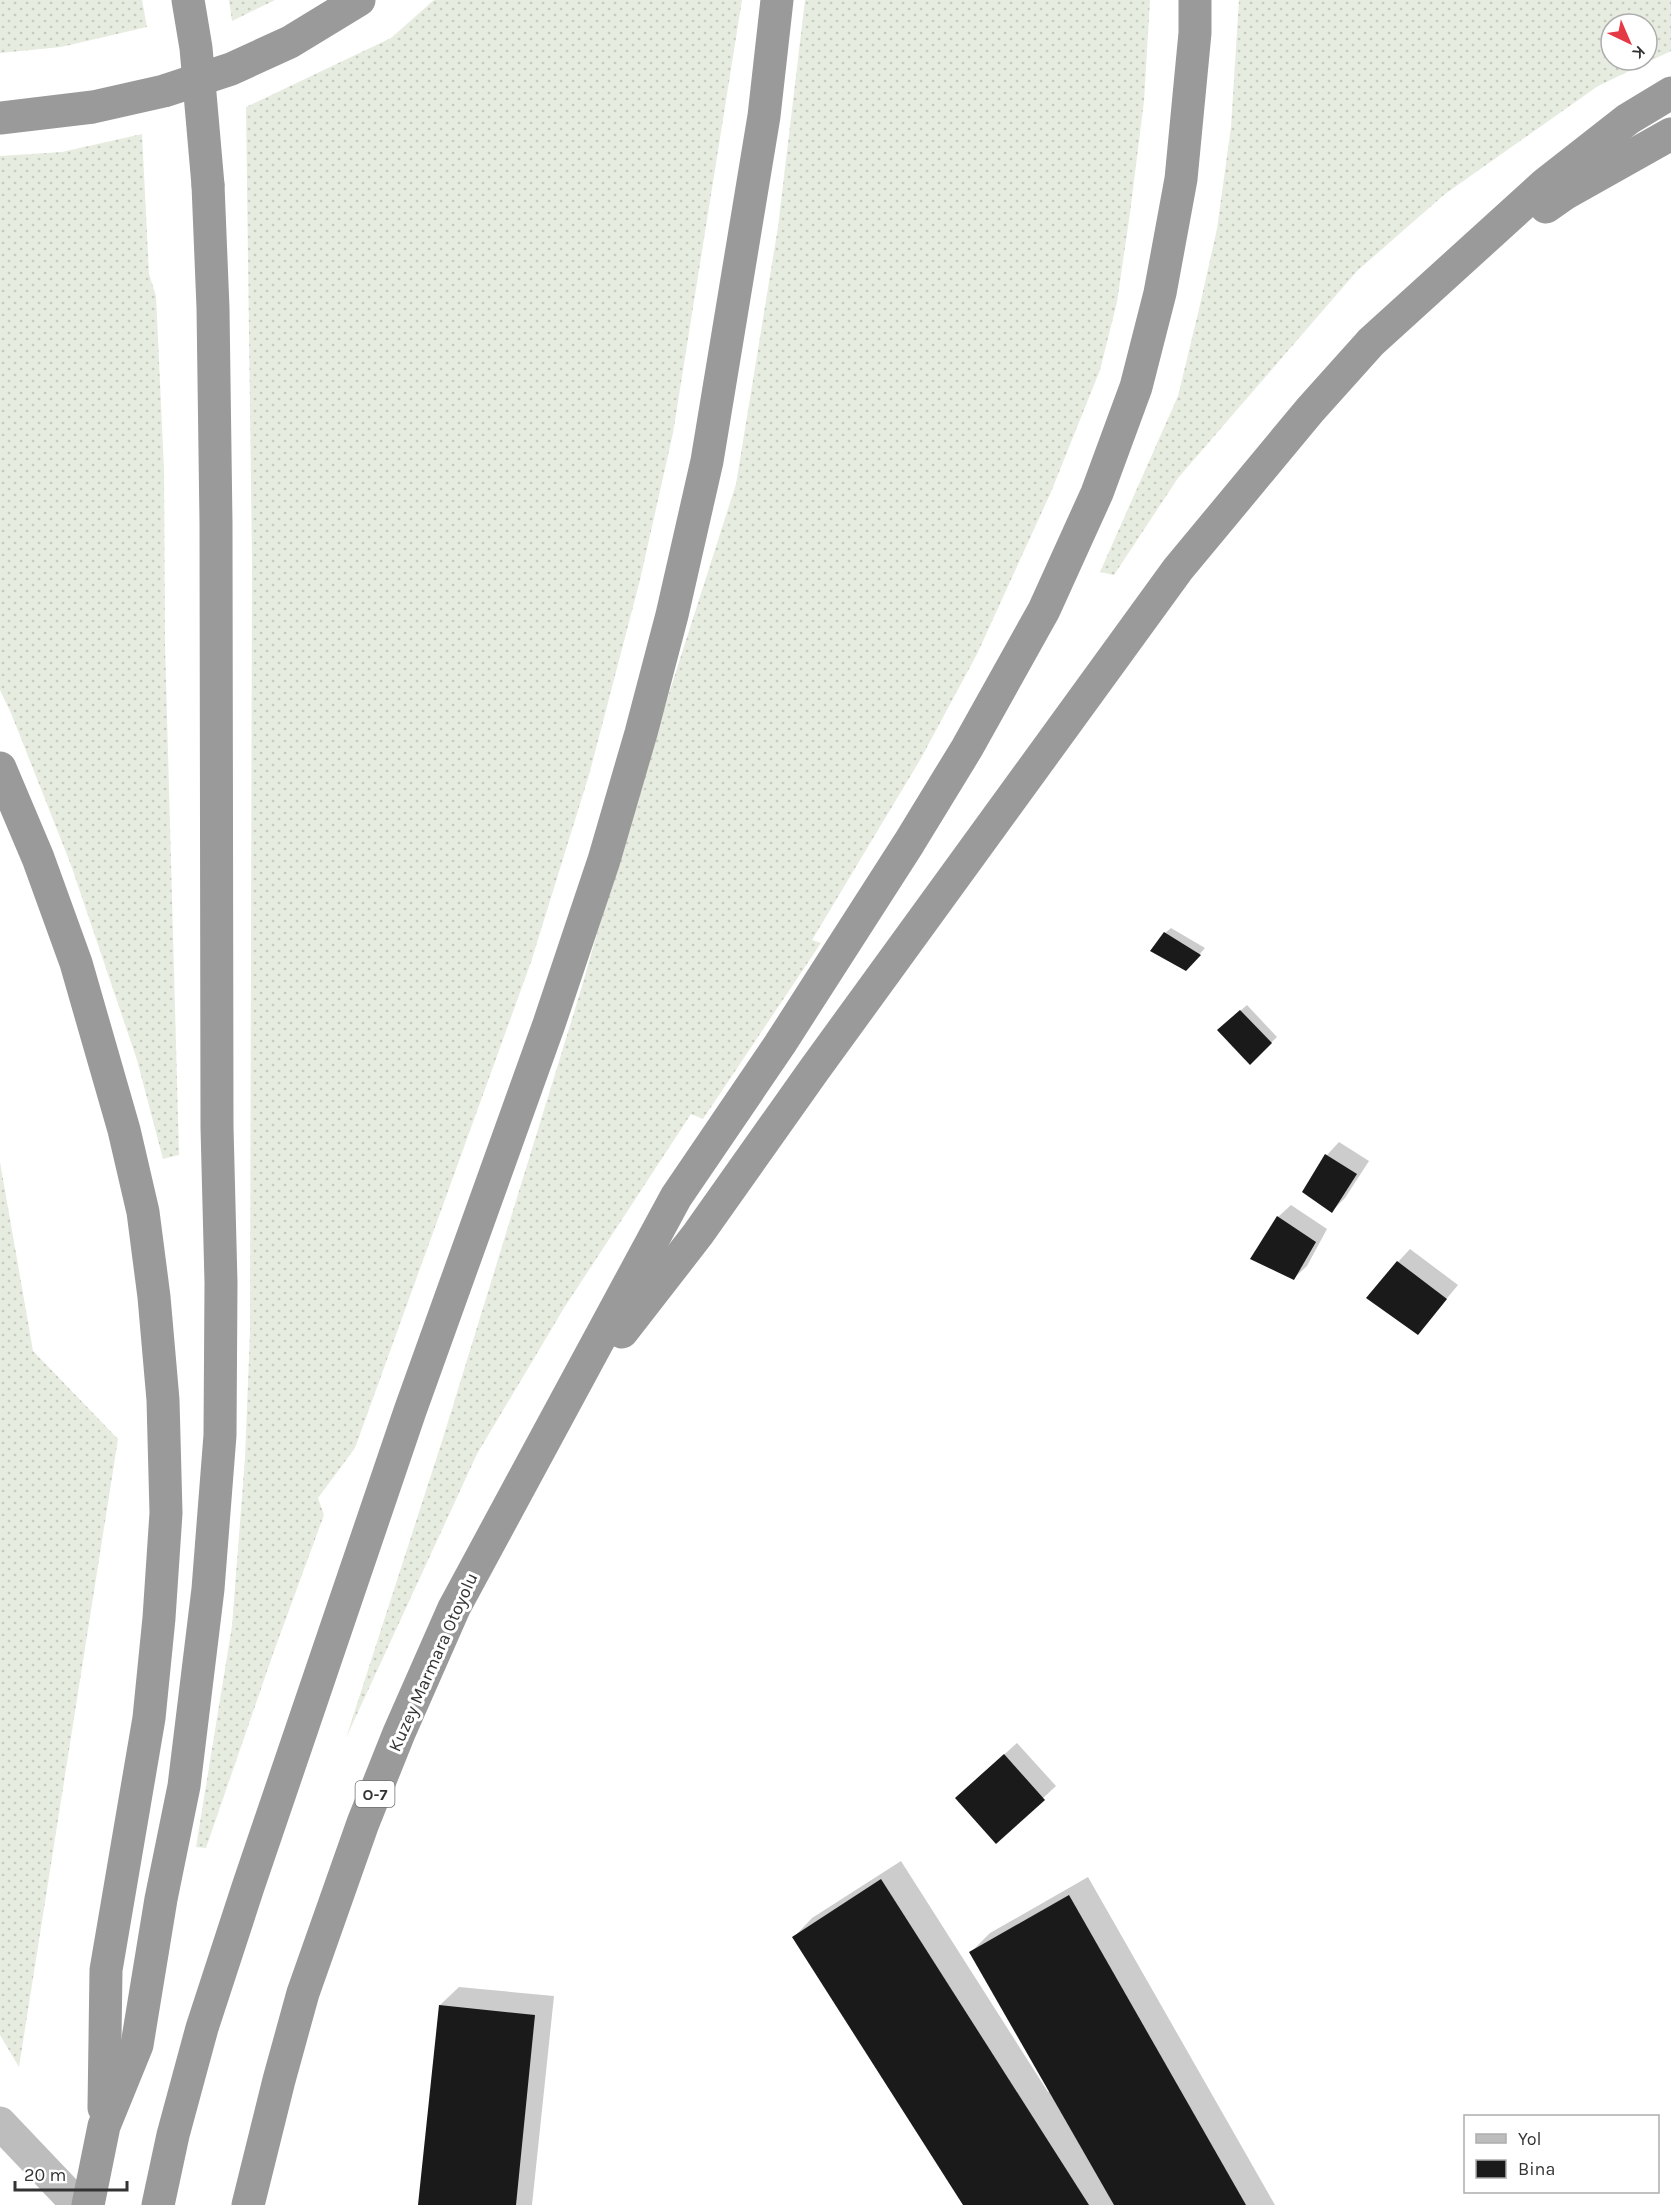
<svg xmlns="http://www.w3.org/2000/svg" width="1671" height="2205" viewBox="0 0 1671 2205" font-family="Karla,sans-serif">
	<defs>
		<pattern id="grass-dots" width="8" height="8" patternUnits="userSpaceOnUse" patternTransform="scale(1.5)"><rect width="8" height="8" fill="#e6ecdf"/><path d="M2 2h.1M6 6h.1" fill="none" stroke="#c6cbc0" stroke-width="1.8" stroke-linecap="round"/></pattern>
	</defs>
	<rect width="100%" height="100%" fill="#fff"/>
	<g fill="url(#grass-dots)" fill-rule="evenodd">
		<path d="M0,0h142l5,27 -86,20 -61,6z"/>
		<path d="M229,0h46l-43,21z"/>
		<path d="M434,0h308l-69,433 -33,147 -51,195 -58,187 -176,486 -37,50 6,17 -50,136 -68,197 -10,-1 36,-221 13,-168 5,-126 2,-773 -6,-452 145,-69z"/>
		<path d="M805,0h345l-6,101 -14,112 -13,89 -17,68 -49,122 -74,162 -57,106 -108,180 9,3 -118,176 -12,-5 -127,194 -87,146 -131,284 97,-300 137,-445 61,-212 95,-297 42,-257z"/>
		<path d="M1239,0h432v51l-73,35 -153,108 -88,77 -179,207 -64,97 -14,-3 78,-176 21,-87 18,-80 14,-102zM1611,24h36v36h-36z"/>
		<path d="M142,134l7,140 7,22 8,174 1,173 14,512 -16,4 -26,-99 -66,-195 -60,-152 -11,-23v-534l62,-4z"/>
		<path d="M0,1162l33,189 85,88 -99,628 -19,-32z"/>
	</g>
	<g fill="#0003">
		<path d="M1171,928l34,20 -13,15 -27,-30z"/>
		<path d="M1247,1005l30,32 -27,26 -25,-39z"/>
		<path d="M1339,1142l30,19 -24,37 -13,13 -28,-20 23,-36z"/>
		<path d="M1291,1205l36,24 -20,37 -13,12 -16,-61z"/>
		<path d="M1410,1249l48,36 -40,48 -20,-71z"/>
		<path d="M1017,1743l39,43 -60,56 -27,-56z"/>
		<path d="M901,1861l147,231 2,-1 -79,-139 19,-19 98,-56 187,328h-311l-170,-268 18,-19z"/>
		<path d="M459,1987l95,9 -22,209h-112l20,-200z"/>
	</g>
	<g fill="#1a1a1a">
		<path d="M1164,932l37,23 -15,16 -36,-20z"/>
		<path d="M1240,1010l32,33 -22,22 -33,-35z"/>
		<path d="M1325,1154l32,20 -25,39 -30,-21z"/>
		<path d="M1277,1216l39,26 -22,38 -44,-21z"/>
		<path d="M1397,1261l50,38 -29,36 -52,-37z"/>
		<path d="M1004,1754l41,46 -49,44 -41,-46z"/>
		<path d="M881,1879l208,326h-126l-171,-268z"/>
		<path d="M1069,1895l177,310h-132l-145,-253z"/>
		<path d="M439,2005l96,10 -19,190h-98z"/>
	</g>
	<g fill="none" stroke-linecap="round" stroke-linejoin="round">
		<path stroke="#bdbdbd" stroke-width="33" d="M0,2123l78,82"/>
		<g stroke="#9a9a9a" stroke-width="33">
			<path d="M0,118l93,-11 71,-16 67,-22 59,-27 69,-42"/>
			<path d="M1546,207l20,-14 105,-59"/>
			<path d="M0,768l38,90 38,105 48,167 19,82 11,85 9,103 3,113 -7,105 -10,100 -43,252 -2,138"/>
			<path d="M622,1332l76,-98 116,-164 364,-501 132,-159 61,-68 174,-158 83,-65 43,-26"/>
			<path d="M88,2205l16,-79 33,-81 24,-146 23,-113 24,-197 12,-154 1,-152 -4,-156 -1,-604 -3,-215 -5,-123"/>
			<path d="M158,2205l15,-70 29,-107 46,-141 162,-476 139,-387 55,-164 37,-127 31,-118 35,-154 57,-345 13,-116"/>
			<path d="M248,2205l31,-125 24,-87 60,-170 36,-90 55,-125 222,-411 104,-153 129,-201 58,-95 77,-138 53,-117 39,-106 24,-94 21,-114 14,-146v-33"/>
		</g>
		<path stroke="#9a9a9a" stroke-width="33" d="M188,0l8,48 12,137"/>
	</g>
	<g text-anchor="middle" stroke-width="6" stroke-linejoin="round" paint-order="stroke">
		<rect fill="#fff" stroke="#707070" stroke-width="1.5" x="355.5" y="1781" width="39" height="26" rx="4.5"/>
		<g font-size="16" font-weight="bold" fill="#333">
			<text x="375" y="1800">O-7</text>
		</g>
		<g font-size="18" fill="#333" stroke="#fff">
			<text transform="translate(433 1662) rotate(-66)" y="6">Kuzey Marmara Otoyolu</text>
		</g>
	</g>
	<rect x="1464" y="2115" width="195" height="78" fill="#ffffff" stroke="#adadad" stroke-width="1.5"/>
	<rect x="1476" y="2134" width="30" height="9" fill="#bdbdbd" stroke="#adadad" stroke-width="1.5"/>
	<text x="1518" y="2145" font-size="18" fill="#333333">Yol</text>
	<rect x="1476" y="2160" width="30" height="18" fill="#1a1a1a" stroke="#adadad" stroke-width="1.5"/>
	<text x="1518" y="2175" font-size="18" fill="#333333">Bina</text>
	<g transform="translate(1629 42) rotate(136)"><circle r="28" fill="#ffffff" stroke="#adadad" stroke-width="1.5"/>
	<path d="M0-4.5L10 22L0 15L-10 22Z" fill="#e63946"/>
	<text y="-9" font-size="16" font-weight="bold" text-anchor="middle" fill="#333333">K</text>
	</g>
	<path d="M15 2181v9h112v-9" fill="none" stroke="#333333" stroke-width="3"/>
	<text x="24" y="2181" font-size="18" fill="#333333" stroke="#ffffff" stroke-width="4.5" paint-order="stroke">20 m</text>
</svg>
